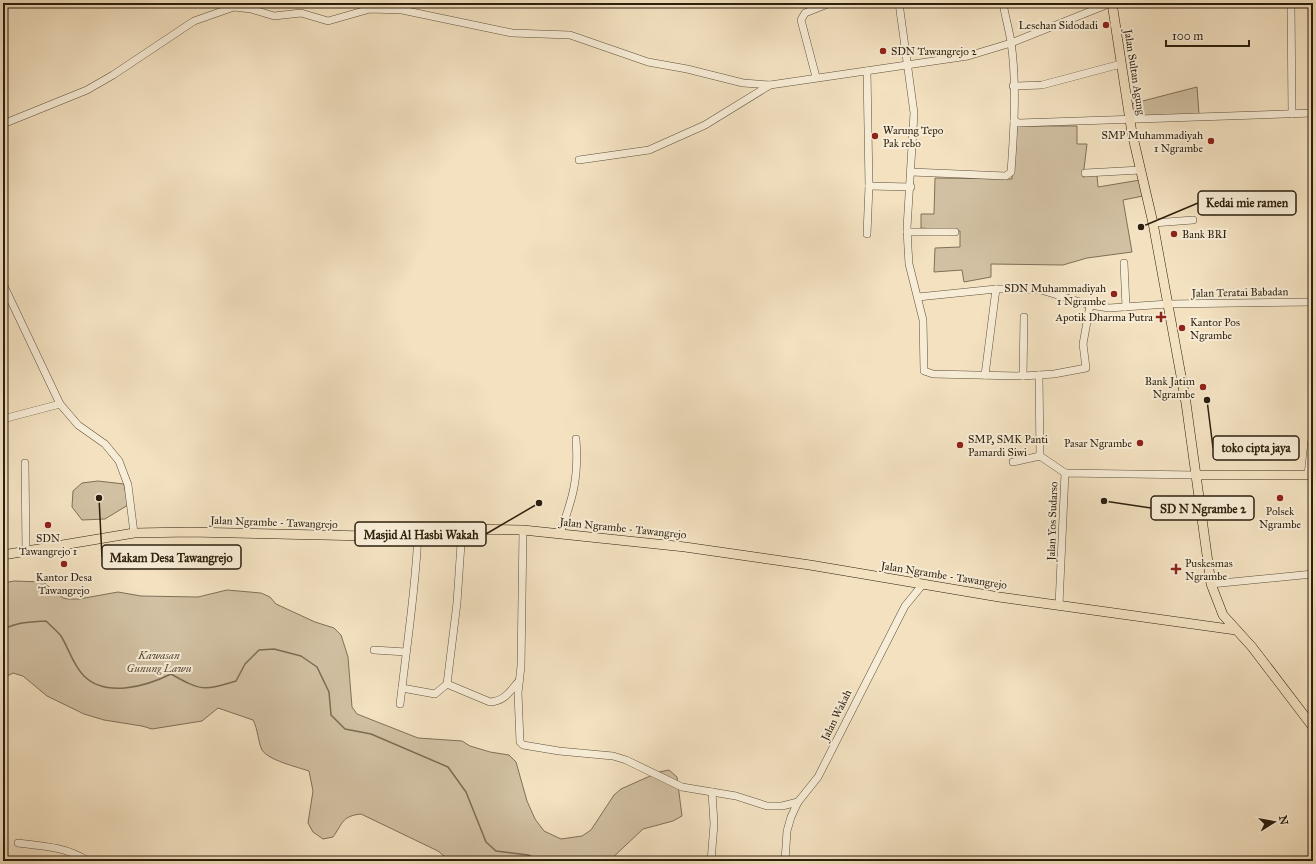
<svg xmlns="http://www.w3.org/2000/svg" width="1316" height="864" viewBox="0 0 1316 864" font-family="'IM FELL Great Primer',serif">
	<rect width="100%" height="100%" fill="#f3e1c0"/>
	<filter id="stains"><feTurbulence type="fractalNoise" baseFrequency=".005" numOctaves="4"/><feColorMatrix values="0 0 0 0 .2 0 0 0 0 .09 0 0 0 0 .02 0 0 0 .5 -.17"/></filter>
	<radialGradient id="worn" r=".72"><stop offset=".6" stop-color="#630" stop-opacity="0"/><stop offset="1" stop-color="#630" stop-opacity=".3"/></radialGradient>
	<g fill="#d1c0a2" stroke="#7e7058">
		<path d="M1197,87l2,27 -66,4 -2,-14z"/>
		<path d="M1017,126h60v18h10l-4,33 14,-2 1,12 42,-7 3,16 -20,4 9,52 -45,6 -24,7 -72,-1v13l-27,5 -2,-12 -28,2 1,-24 25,-1v-16l-39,-3v-14h13l1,-36 77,1z"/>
		<path d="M98,481l26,3 4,21 -23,14 -23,1 -10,-13 1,-16 9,-8z"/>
		<path d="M14,581l29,1 20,16 5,1h11l39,-7 23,4 57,1 29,-7 34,3 9,4 6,7 39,18 19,6 7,7 7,22 4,50 5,7 61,24 44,3 8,5 20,6 19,3 7,7 11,39 8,18 9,12 17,8 21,-3 9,-6 23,-35 7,-6 38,-17 10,-2 8,7 5,39 -9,5 -30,8 -34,32h-159l-12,-10 -77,-37c-19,2 -18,9 -28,23l-10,2 -10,-7 -5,-9 5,-32 -4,-20c-12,-4 -41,-11 -47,-21 -4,-8 -4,-21 -9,-30l-35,-12 -16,13 -50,8 -10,-3 -38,-6 -20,-6 -37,-18 -24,-20 -10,-3 -10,5v-95z"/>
	</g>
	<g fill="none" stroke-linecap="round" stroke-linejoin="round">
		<path stroke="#7b6c54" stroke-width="1.5" d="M3,630c12,-8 28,-8 43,-9 5,5 11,10 15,15 8,13 12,29 23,40 22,22 63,10 87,-2 30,17 32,17 65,7l9,-17 14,-14 15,-1 27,7 16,11 12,25 2,23 14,14 26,5 77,33 18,25 20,50 10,9 32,4 14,6"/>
		<g stroke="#5e503a" stroke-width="8">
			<g id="minor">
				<path d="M899,3l15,110 -7,115 1,20 1,16 14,56 1,51 9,3 90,2 31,-2 32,-6 -3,-24 7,-39"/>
				<path d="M1291,3l1,111"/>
				<path d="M867,71l2,115 -2,48"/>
				<path d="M816,77l-15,-57 4,-7 25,-10"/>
				<path d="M1013,86l29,-1 79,-21"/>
				<path d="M1014,121l5,2 294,-10"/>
				<path d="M3,124l84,-34 26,-15 81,-54 40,-14 17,2 23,7 27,-3 27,8 42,-12 32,1 110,23 58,2 78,27 39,7 56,14 27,2"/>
				<path d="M579,160l70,-10 56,-25 65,-40 198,-29 43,-13 100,-40"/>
				<path d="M911,172l95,4 5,-4c3,-41 6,-89 0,-130 -2,-13 -6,-26 -8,-39"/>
				<path d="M1085,173l56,-3"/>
				<path d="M869,186l42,1"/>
				<path d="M1153,223l40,-3"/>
				<path d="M907,232h48"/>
				<path d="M1124,263l2,44"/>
				<path d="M3,284l57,120 18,21 27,19 14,17 9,24 6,48"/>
				<path d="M918,297l78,-8h26l19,1 49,15 19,3 59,-4 145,-2"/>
				<path d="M985,375l11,-86"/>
				<path d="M1039,375l1,81 25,17"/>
				<path d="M1023,376l1,-59"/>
				<path d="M3,419l57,-15"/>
				<path d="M1013,462l27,-6"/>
				<path d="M25,463l1,87"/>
				<path d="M1308,475l5,-46"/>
				<path d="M523,530l-2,136 -3,27 2,49 3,3 36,6 54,5 13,4 56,27 54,9 31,10h15l16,-4"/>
				<path d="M418,533c-2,52 -10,103 -16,155l33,6 12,-10 10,-81 5,-74"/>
				<path d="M560,533c13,-35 19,-56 16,-94"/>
				<path d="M1211,584l102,-10"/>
				<path d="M1059,605l6,-132 130,2"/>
				<path d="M374,650l32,2"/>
				<path d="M447,684l43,18c15,-1 20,-11 29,-21"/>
				<path d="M400,704l2,-16"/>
				<path d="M18,843c26,3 48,4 70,18"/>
				<path d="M711,861l3,-37 -2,-32"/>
				<path d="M785,861l2,-30 4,-14 7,-15 20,-25 87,-171 18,-22"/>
			</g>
		</g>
		<g stroke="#2c1f0d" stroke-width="10">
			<g id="major">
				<path d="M1112,3l20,130 21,90 33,180 25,181 12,31 29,32 61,80"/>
				<path d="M1195,475h118"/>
				<path d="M3,555l131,-22 56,-1 177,4 95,-7 61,1 162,17 125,18 189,32 237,33"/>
			</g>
		</g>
		<use href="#minor" stroke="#f7ecd6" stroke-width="7"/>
		<use href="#major" stroke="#f3e1c0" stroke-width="9"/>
	</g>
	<g fill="#8f2418" stroke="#f7ecd6" stroke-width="1.5">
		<circle cx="1106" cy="25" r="4"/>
		<circle cx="883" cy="51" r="4"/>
		<circle cx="875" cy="136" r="4"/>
		<circle cx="1211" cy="141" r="4"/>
		<circle cx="1174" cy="234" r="4"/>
		<circle cx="1114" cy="294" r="4"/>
		<path d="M1159 311h4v4h4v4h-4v4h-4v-4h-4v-4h4z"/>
		<circle cx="1182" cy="328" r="4"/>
		<circle cx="1203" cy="387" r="4"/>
		<circle cx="1140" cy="443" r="4"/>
		<circle cx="960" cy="445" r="4"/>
		<circle cx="1280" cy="498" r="4"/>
		<circle cx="48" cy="525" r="4"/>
		<circle cx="64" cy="564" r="4"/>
		<path d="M1174 563h4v4h4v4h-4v4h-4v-4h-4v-4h4z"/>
	</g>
	<g text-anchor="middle" stroke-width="4" stroke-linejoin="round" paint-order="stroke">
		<g font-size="11" fill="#2c1f0d" stroke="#f7ecd6" text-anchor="end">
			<text x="1098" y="29">Lesehan Sidodadi</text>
			<text x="891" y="55" text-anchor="start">SDN Tawangrejo 2</text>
			<text x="883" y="134" text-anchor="start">Warung Tepo<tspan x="883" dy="13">Pak rebo</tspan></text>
			<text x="1203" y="139">SMP Muhammadiyah<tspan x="1203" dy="13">1 Ngrambe</tspan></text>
			<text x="1182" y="238" text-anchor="start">Bank BRI</text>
			<text x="1106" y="292">SDN Muhammadiyah<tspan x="1106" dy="13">1 Ngrambe</tspan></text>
			<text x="1153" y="321">Apotik Dharma Putra</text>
			<text x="1190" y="326" text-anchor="start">Kantor Pos<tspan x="1190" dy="13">Ngrambe</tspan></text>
			<text x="1195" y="385">Bank Jatim<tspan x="1195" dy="13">Ngrambe</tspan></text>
			<text x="968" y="443" text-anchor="start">SMP, SMK Panti<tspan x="968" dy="13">Pamardi Siwi</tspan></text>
			<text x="1132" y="447">Pasar Ngrambe</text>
			<text x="1280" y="515" text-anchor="middle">Polsek<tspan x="1280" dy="13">Ngrambe</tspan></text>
			<text x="48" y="542" text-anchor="middle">SDN<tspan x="48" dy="13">Tawangrejo 1</tspan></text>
			<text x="1185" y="567" text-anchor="start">Puskesmas<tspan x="1185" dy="13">Ngrambe</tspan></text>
			<text x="64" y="581" text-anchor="middle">Kantor Desa<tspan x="64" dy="13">Tawangrejo</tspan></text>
		</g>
		<g font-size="11" fill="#2c1f0d" stroke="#f7ecd6">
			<text transform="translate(1135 72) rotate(81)" y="4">Jalan Sultan Agung</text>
			<text transform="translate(1240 292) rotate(-1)" y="4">Jalan Teratai Babadan</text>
			<text transform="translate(1052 521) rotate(-88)" y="4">Jalan Yos Sudarso</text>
			<text transform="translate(274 522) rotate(2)" y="4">Jalan Ngrambe - Tawangrejo</text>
			<text transform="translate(623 528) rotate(6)" y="4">Jalan Ngrambe - Tawangrejo</text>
			<text transform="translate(944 575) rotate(9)" y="4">Jalan Ngrambe - Tawangrejo</text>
			<text transform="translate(836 715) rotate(-64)" y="4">Jalan Wakah</text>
		</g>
		<g font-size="11" font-style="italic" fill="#5e4f3a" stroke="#f7ecd6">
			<text x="159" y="659">Kawasan<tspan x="159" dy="13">Gunung Lawu</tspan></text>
		</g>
	</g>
	<path fill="none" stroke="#2c1f0d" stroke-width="1.5" d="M1141 227L1198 203M1207 400L1213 448M1104 501L1151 508M539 503L486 534M99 498L102 557"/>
	<g fill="#2c1f0d" stroke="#f7ecd6" stroke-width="1.5">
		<circle cx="1141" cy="227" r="4"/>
		<circle cx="1207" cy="400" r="4"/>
		<circle cx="1104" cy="501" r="4"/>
		<circle cx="539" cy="503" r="4"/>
		<circle cx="99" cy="498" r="4"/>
	</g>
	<g fill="#f7ecd6" stroke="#2c1f0d" stroke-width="1.5">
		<rect x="1198" y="191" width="98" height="24" rx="4"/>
		<rect x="1213" y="436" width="86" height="24" rx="4"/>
		<rect x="1151" y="496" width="103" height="24" rx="4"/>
		<rect x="355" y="522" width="131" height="24" rx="4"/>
		<rect x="102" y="545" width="139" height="24" rx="4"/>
	</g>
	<g font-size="12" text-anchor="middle" font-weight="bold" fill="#2c1f0d">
		<text x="1247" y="207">Kedai mie ramen</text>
		<text x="1256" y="452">toko cipta jaya</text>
		<text x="1203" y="513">SD N Ngrambe 2</text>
		<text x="421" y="539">Masjid Al Hasbi Wakah</text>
		<text x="171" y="562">Makam Desa Tawangrejo</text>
	</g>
	<rect width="1316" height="864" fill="none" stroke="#f3e1c0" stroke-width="16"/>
	<rect x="4" y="4" width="1308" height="856" fill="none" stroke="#2c1f0d" stroke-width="2"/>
	<rect x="8" y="8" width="1300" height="848" fill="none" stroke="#2c1f0d"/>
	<g transform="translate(1274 822) rotate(79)" stroke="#f7ecd6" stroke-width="3" paint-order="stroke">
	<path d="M0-3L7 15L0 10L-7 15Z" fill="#2c1f0d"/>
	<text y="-6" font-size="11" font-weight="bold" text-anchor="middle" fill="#2c1f0d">N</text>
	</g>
	<path d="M1166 40v6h83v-6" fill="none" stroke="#2c1f0d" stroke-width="2"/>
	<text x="1172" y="40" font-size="12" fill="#2c1f0d" stroke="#f7ecd6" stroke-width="3" paint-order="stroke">100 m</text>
	<rect width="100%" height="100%" filter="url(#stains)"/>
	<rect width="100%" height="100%" fill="url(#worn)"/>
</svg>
